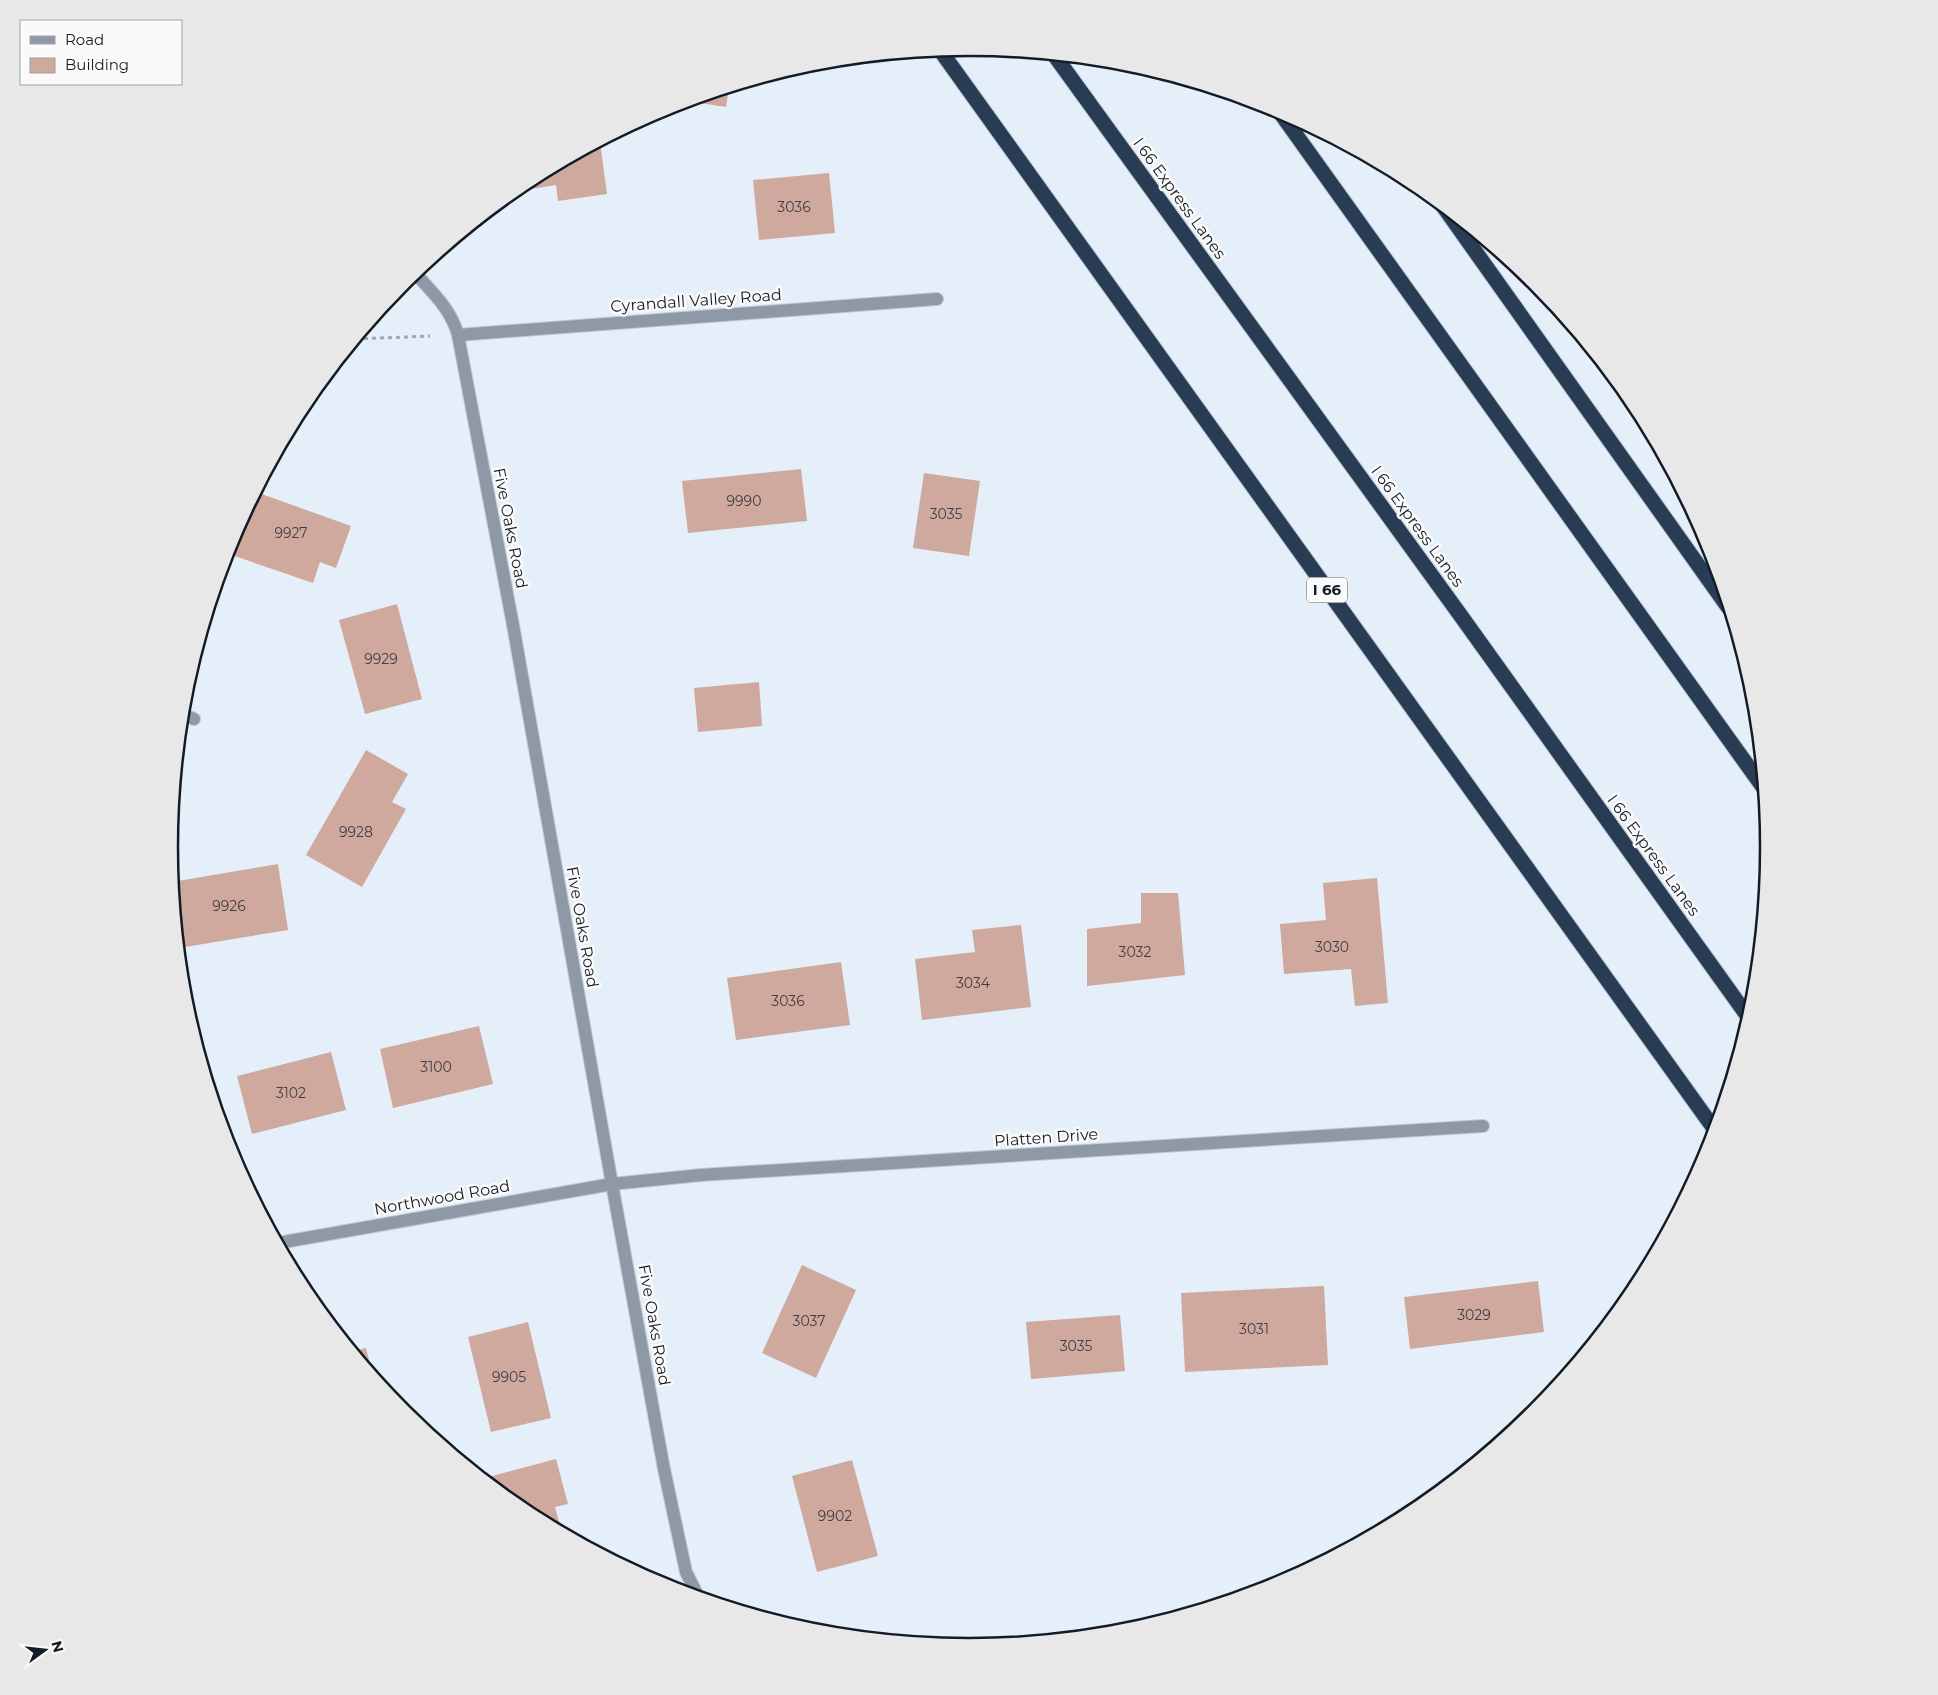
<svg xmlns="http://www.w3.org/2000/svg" width="1938" height="1695" viewBox="0 0 1938 1695" font-family="Montserrat,sans-serif">
	<rect width="100%" height="100%" fill="#e4effa"/>
	<g fill="#cfa89e">
		<path d="M729,88l-3,19 -39,-6z"/>
		<path d="M600,142l7,52 -49,7 -2,-16 -37,6v-4l6,-5z"/>
		<path d="M829,173l6,60 -76,7 -6,-60z"/>
		<path d="M801,469l6,52 -119,12 -6,-52z"/>
		<path d="M924,473l56,8 -11,75 -56,-8z"/>
		<path d="M256,492l95,34 -15,42 -16,-6 -7,21 -87,-30 4,-12z"/>
		<path d="M397,604l25,95 -57,15 -26,-94z"/>
		<path d="M759,682l3,44 -64,6 -4,-44z"/>
		<path d="M366,750l42,24 -16,28 14,7 -44,78 -56,-32z"/>
		<path d="M278,864l10,66 -109,18 -7,-66z"/>
		<path d="M1377,878l11,125 -33,3 -4,-37 -67,5 -4,-50 46,-4 -3,-37z"/>
		<path d="M1141,893h37l7,82 -98,11v-57l54,-6z"/>
		<path d="M1021,925l10,82 -109,13 -7,-61 60,-7 -3,-22z"/>
		<path d="M841,962l9,63 -114,15 -9,-62z"/>
		<path d="M479,1026l14,58 -100,24 -13,-59z"/>
		<path d="M331,1052l15,58 -94,24 -15,-58z"/>
		<path d="M802,1265l54,25 -40,88 -54,-25z"/>
		<path d="M1538,1281l6,51 -134,17 -6,-52z"/>
		<path d="M1324,1286l4,79 -143,7 -4,-79z"/>
		<path d="M1120,1315l5,56 -94,8 -5,-57z"/>
		<path d="M528,1322l23,96 -60,14 -23,-95z"/>
		<path d="M366,1348l7,29 -20,-26z"/>
		<path d="M556,1459l12,45 -13,3 7,26 -38,-20 -39,-32v-3z"/>
		<path d="M852,1460l26,96 -61,16 -25,-96z"/>
	</g>
	<g fill="none" stroke-linecap="round" stroke-linejoin="round">
		<g stroke="#bec9d4" stroke-width="14">
			<g id="minor">
				<path d="M415,273c17,19 36,36 43,62l55,290 99,559 52,285 22,103 13,26"/>
				<path d="M458,335l479,-36"/>
				<path d="M182,714l12,5"/>
				<path d="M278,1243l334,-59 89,-9 782,-49"/>
			</g>
		</g>
		<g stroke="#bec9d4" stroke-width="17">
			<g id="motorway">
				<path d="M940,50l775,1080"/>
				<path d="M1055,56l406,560 288,402"/>
				<path d="M1279,111l484,676"/>
				<path d="M1443,206l285,401"/>
			</g>
		</g>
		<path stroke="#9ea8b3" stroke-width="3" stroke-dasharray="4 4" stroke-linecap="butt" d="M356,339l74,-3"/>
		<use href="#minor" stroke="#8f99a5" stroke-width="12"/>
		<use href="#motorway" stroke="#283d54" stroke-width="15"/>
	</g>
	<g text-anchor="middle" stroke-width="5" stroke-linejoin="round" paint-order="stroke">
		<g font-size="14" fill="#423f44">
			<text x="794" y="212">3036</text>
			<text x="744" y="506">9990</text>
			<text x="946" y="519">3035</text>
			<text x="291" y="538">9927</text>
			<text x="381" y="664">9929</text>
			<text x="356" y="837">9928</text>
			<text x="229" y="911">9926</text>
			<text x="1332" y="952">3030</text>
			<text x="1135" y="957">3032</text>
			<text x="973" y="988">3034</text>
			<text x="788" y="1006">3036</text>
			<text x="436" y="1072">3100</text>
			<text x="291" y="1098">3102</text>
			<text x="1474" y="1320">3029</text>
			<text x="809" y="1326">3037</text>
			<text x="1254" y="1334">3031</text>
			<text x="1076" y="1351">3035</text>
			<text x="509" y="1382">9905</text>
			<text x="835" y="1521">9902</text>
		</g>
		<rect fill="#fafafa" stroke="#585f66" stroke-width="1" x="1307" y="577.5" width="40" height="25" rx="4"/>
		<g font-size="15" font-weight="bold" fill="#131c26">
			<text x="1327" y="595">I 66</text>
		</g>
		<g font-size="16" fill="#131c26" stroke="#fafafa">
			<text transform="translate(1180 198) rotate(54)" y="6">I 66 Express Lanes</text>
			<text transform="translate(696 300) rotate(-4)" y="6">Cyrandall Valley Road</text>
			<text transform="translate(1418 526) rotate(54)" y="6">I 66 Express Lanes</text>
			<text transform="translate(511 528) rotate(79)" y="6">Five Oaks Road</text>
			<text transform="translate(1654 855) rotate(54)" y="6">I 66 Express Lanes</text>
			<text transform="translate(583 927) rotate(80)" y="6">Five Oaks Road</text>
			<text transform="translate(1046 1137) rotate(-4)" y="6">Platten Drive</text>
			<text transform="translate(442 1197) rotate(-10)" y="6">Northwood Road</text>
			<text transform="translate(655 1325) rotate(80)" y="6">Five Oaks Road</text>
		</g>
	</g>
	<path d="M0 0H1938V1695H0ZM178 847a791 791 0 1 1 1582 0a791 791 0 1 1-1582 0Z" fill="#e8e8e9" fill-rule="evenodd"/>
	<path fill="none" stroke="#131c26" stroke-width="2.5" d="M178 847a791 791 0 1 1 1582 0a791 791 0 1 1-1582 0Z"/>
	<rect x="20" y="20" width="162" height="65" fill="#fafafa" stroke="#9ea1a5"/>
	<rect x="30" y="36" width="25" height="8" fill="#8f99a5" stroke="#9ea1a5"/>
	<text x="65" y="45" font-size="15" fill="#131c26">Road</text>
	<rect x="30" y="58" width="25" height="15" fill="#cfa89e" stroke="#9ea1a5"/>
	<text x="65" y="70" font-size="15" fill="#131c26">Building</text>
	<g transform="translate(45 1650) rotate(75)" stroke="#fafafa" stroke-width="4" paint-order="stroke">
	<path d="M0-4L9 19L0 12L-9 19Z" fill="#131c26"/>
	<text y="-8" font-size="14" font-weight="bold" text-anchor="middle" fill="#131c26">N</text>
	</g>
</svg>
